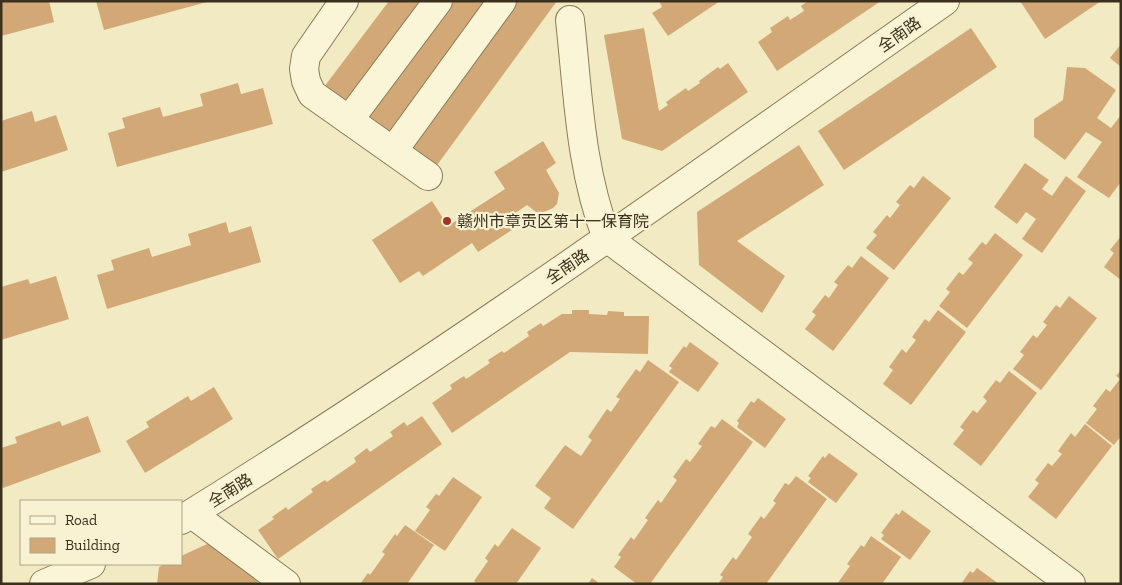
<svg xmlns="http://www.w3.org/2000/svg" width="1122" height="585" viewBox="0 0 1122 585" font-family="'Zilla Slab','Noto Sans SC',serif">
	<rect width="100%" height="100%" fill="#f1eac3"/>
	<g fill="#d2a976">
		<path d="M1,1h48l5,21 -53,14z"/>
		<path d="M96,1h111v1l-103,28z"/>
		<path d="M389,1h40l-82,109 -26,-19z"/>
		<path d="M450,1h41l-103,140 -26,-19z"/>
		<path d="M515,1h42l-125,171 -27,-20z"/>
		<path d="M659,1h61l-52,35 -16,-23 10,-6z"/>
		<path d="M808,1h73l-104,70 -19,-29 14,-10 -2,-4 18,-12 2,4 14,-9 -3,-5z"/>
		<path d="M1020,1h81l-56,38z"/>
		<path d="M644,28l15,83 9,-6 -2,-3 20,-14 2,3 12,-8 -1,-2 19,-14 2,2 8,-6 20,29 -86,59 -40,-12 -18,-104z"/>
		<path d="M971,28l26,39 -153,103 -26,-39z"/>
		<path d="M1121,44v23l-11,-9z"/>
		<path d="M1067,67l18,1 31,22 -19,28 14,10 10,-13v67l-12,16 -32,-21 25,-35 -16,-10 -21,28 -31,-23v-18l29,-19z"/>
		<path d="M238,83l3,11 22,-6 10,36 -156,43 -9,-34 17,-5 -3,-10 38,-11 3,10 40,-11 -3,-12z"/>
		<path d="M32,111l3,11 21,-7 12,35 -67,22v-51z"/>
		<path d="M543,141l13,22 -10,7 13,23 -2,11 -4,4 -11,5 -6,-1 -9,-7 -22,15 7,10 -34,22 -6,-9 -49,33 -4,-5 -19,12 -28,-43 60,-39 16,25 57,-37 -11,-17z"/>
		<path d="M799,145l25,40 -87,56 48,35 -23,37 -63,-48 -2,-53z"/>
		<path d="M1025,163l24,17 -7,9 10,7 14,-20 20,15 -44,62 -20,-14 14,-20 -10,-7 -9,12 -23,-17z"/>
		<path d="M923,176l28,22 -57,72 -28,-22 11,-13 -4,-3 14,-17 3,3 10,-13 -4,-3 14,-17 4,3z"/>
		<path d="M226,222l3,11 22,-7 10,36 -154,47 -10,-34 17,-5 -3,-10 38,-12 3,9 39,-12 -3,-11z"/>
		<path d="M995,233l28,22 -56,73 -28,-22 11,-14 -4,-3 13,-17 4,3 10,-12 -5,-4 14,-17 4,3z"/>
		<path d="M1121,236v44l-17,-13 10,-14 -4,-3z"/>
		<path d="M861,256l28,22 -56,73 -28,-22 11,-14 -4,-3 13,-17 4,3 9,-13 -4,-3 14,-17 4,3z"/>
		<path d="M56,276l13,43 -68,21v-53l27,-8 2,5z"/>
		<path d="M1069,296l28,22 -56,72 -28,-21 11,-14 -4,-3 13,-17 4,3 10,-13 -4,-3 13,-17 4,3z"/>
		<path d="M572,310h17v4l18,1 1,-4 16,1v4h25l-1,38 -78,-2 -118,81 -20,-30 20,-14 -2,-4 14,-9 2,3 24,-16 -2,-3 14,-9 2,2 25,-17 -2,-4 14,-9 2,3 19,-12h10z"/>
		<path d="M938,310l28,22 -55,73 -28,-21 10,-14 -4,-3 13,-18 4,4 10,-13 -4,-3 13,-18 4,3z"/>
		<path d="M690,342l29,21 -21,29 -29,-20 3,-4 -3,-2 15,-20 2,2z"/>
		<path d="M648,360l31,22 -106,147 -29,-21 7,-10 -16,-12 30,-41 16,11 11,-16 -4,-3 19,-28 4,3 9,-13 -4,-2 20,-28 4,3z"/>
		<path d="M1121,370v66l-7,9 -28,-22 11,-14 -4,-3 13,-17 4,3 10,-13 -4,-3z"/>
		<path d="M1009,371l28,22 -56,73 -28,-22 11,-14 -4,-3 13,-17 4,3 10,-12 -4,-4 13,-17 4,3z"/>
		<path d="M214,387l19,32 -88,54 -19,-32 23,-14 -3,-5 42,-26 3,5z"/>
		<path d="M758,398l28,21 -21,29 -28,-21 2,-4 -2,-2 14,-20 3,2z"/>
		<path d="M88,416l13,36 -98,36 -2,-6v-34l16,-5 -2,-6 45,-16 2,5z"/>
		<path d="M422,416l20,28 -164,115 -20,-29 16,-11 -2,-2 14,-10 2,3 25,-18 -2,-3 14,-9 2,2 29,-20 -2,-4 13,-10 3,4 23,-16 -3,-4 14,-10 3,4z"/>
		<path d="M722,419l31,23 -103,142h-13l-23,-17 7,-10 -3,-2 13,-18 3,3 14,-20 -3,-2 13,-18 3,3 16,-23 -4,-3 13,-18 4,3 12,-16 -4,-2 13,-18 4,2z"/>
		<path d="M1085,424l27,22 -56,73 -28,-22 11,-14 -4,-3 13,-17 4,3 10,-12 -4,-3 13,-18 4,4z"/>
		<path d="M829,453l29,21 -22,29 -28,-21 3,-4 -3,-2 15,-20 2,2z"/>
		<path d="M796,476l31,23 -61,85h-48l5,-7 -3,-2 13,-18 3,3 16,-23 -4,-3 13,-18 3,3 12,-16 -3,-2 12,-18 4,2z"/>
		<path d="M453,477l29,20 -37,54 -30,-20 15,-21 -4,-3 10,-13 3,2z"/>
		<path d="M902,510l29,21 -21,29 -29,-21 3,-4 -3,-2 15,-20 3,2z"/>
		<path d="M405,525l29,20 -27,39h-47l8,-11 2,2 15,-21 -3,-2 13,-18 2,2z"/>
		<path d="M512,528l29,20 -25,36h-39l-3,-3 14,-20 -3,-3 10,-14 3,3z"/>
		<path d="M871,536l30,21 -19,27h-45l13,-18 -3,-2 14,-19 3,2z"/>
		<path d="M218,539l34,24 -6,9 12,9 -2,3h-99l2,-17 6,-3h16v-8z"/>
		<path d="M977,568l22,16h-38l9,-13 3,2z"/>
		<path d="M592,578l8,6h-12z"/>
	</g>
	<g fill="none" stroke-linecap="round" stroke-linejoin="round">
		<g stroke="#8c7b58" stroke-width="30">
			<g id="minor">
				<path d="M344,1l-38,55 -2,13 2,12 6,13 116,82"/>
				<path d="M570,20c8,73 10,149 37,218l464,346"/>
				<path d="M349,120l89,-119"/>
				<path d="M393,151l109,-150"/>
				<path d="M192,514l94,70"/>
				<path d="M181,520c262,-162 512,-342 764,-519"/>
				<path d="M44,584l47,-20"/>
			</g>
		</g>
		<use href="#minor" stroke="#fbf5d7" stroke-width="28"/>
	</g>
	<circle fill="#9f3524" stroke="#f8f2d3" stroke-width="2" cx="447" cy="221" r="5"/>
	<g text-anchor="middle" stroke-width="4.5" stroke-linejoin="round" paint-order="stroke">
		<g font-size="16" fill="#3b301d" stroke="#f8f2d3">
			<text transform="translate(899 34) rotate(-35)" y="6">全南路</text>
			<text transform="translate(567 266) rotate(-34)" y="6">全南路</text>
			<text transform="translate(230 490) rotate(-32)" y="6">全南路</text>
		</g>
		<g font-size="16" fill="#3b301d" stroke="#f8f2d3" text-anchor="start">
			<text x="457" y="227">赣州市章贡区第十一保育院</text>
		</g>
	</g>
	<rect width="1122" height="585" fill="none" stroke="#3b301d" stroke-width="5"/>
	<rect x="20" y="500" width="162" height="65" fill="#f8f2d3" stroke="#aca48a"/>
	<rect x="30" y="516" width="25" height="8" fill="#fbf5d7" stroke="#aca48a"/>
	<text x="65" y="525" font-size="15" fill="#3b301d">Road</text>
	<rect x="30" y="538" width="25" height="15" fill="#d2a976" stroke="#aca48a"/>
	<text x="65" y="550" font-size="15" fill="#3b301d">Building</text>
</svg>
